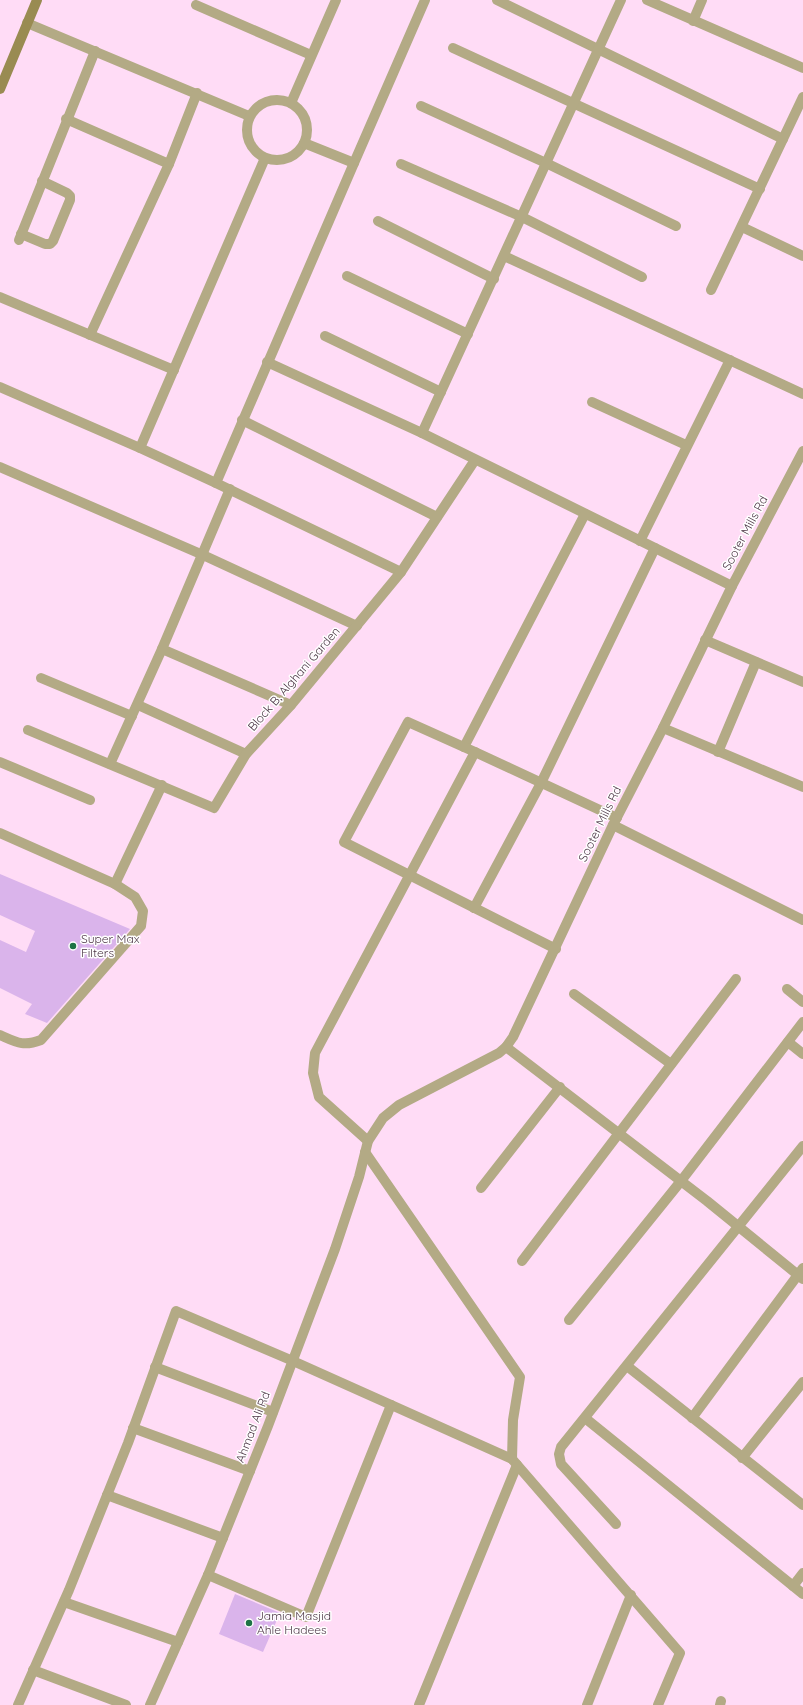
<svg xmlns="http://www.w3.org/2000/svg" width="803" height="1705" viewBox="0 0 803 1705" font-family="Quicksand,sans-serif">
	<rect width="100%" height="100%" fill="#ffdcf6"/>
	<g fill="#dab4eb">
		<path d="M0,874l130,55 -83,94 -22,-9 7,-10 -32,-16v-48l26,12 9,-21 -35,-16z"/>
		<path d="M235,1594l45,19 -17,39 -44,-18z"/>
	</g>
	<g fill="none" stroke-linecap="round" stroke-linejoin="round">
		<g stroke="#b3aa85" stroke-width="10">
			<path d="M497,0l286,139"/>
			<path d="M647,0l156,68"/>
			<path d="M196,5l115,50"/>
			<path d="M693,21l9,-21"/>
			<path d="M27,23l222,93"/>
			<path d="M453,48l307,141"/>
			<circle cx="277" cy="130" r="30"/>
			<path d="M291,103l45,-103"/>
			<path d="M421,106l125,57 130,63"/>
			<path d="M66,119l103,45"/>
			<path d="M304,143l50,20 71,-163"/>
			<path d="M354,163l-138,320 185,89"/>
			<path d="M401,164l121,53 120,60"/>
			<path d="M378,221l116,58"/>
			<path d="M742,227l61,29"/>
			<path d="M21,234l24,10h5l3,-3 17,-41v-4l-3,-3 -25,-12"/>
			<path d="M19,240l76,-189"/>
			<path d="M504,256l299,138"/>
			<path d="M347,276l121,58"/>
			<path d="M711,290l92,-193"/>
			<path d="M0,297l174,73"/>
			<path d="M90,335l79,-171 28,-71"/>
			<path d="M325,336l116,56"/>
			<path d="M267,362l155,71 310,153"/>
			<path d="M0,387l140,61 76,35"/>
			<path d="M592,402l94,43"/>
			<path d="M242,420l195,97"/>
			<path d="M422,433l199,-433"/>
			<path d="M140,448l125,-290"/>
			<path d="M0,467l203,88 154,71"/>
			<path d="M640,541l90,-181"/>
			<path d="M705,640l98,42"/>
			<path d="M162,649l129,56"/>
			<path d="M41,678l91,38"/>
			<path d="M138,705l108,49"/>
			<path d="M663,728l140,59"/>
			<path d="M28,730l186,78 32,-54 45,-49 110,-133 74,-112"/>
			<path d="M464,747l121,-233"/>
			<path d="M475,752l-67,-30 -64,120 212,107"/>
			<path d="M718,752l38,-90"/>
			<path d="M0,762l90,38"/>
			<path d="M110,764l52,-115 68,-160"/>
			<path d="M613,825l190,95"/>
			<path d="M0,833l115,51 20,13 8,14 -2,15 -100,114c-18,7 -25,2 -41,-5"/>
			<path d="M115,884l47,-99"/>
			<path d="M474,908l67,-125 114,-235"/>
			<path d="M787,989l16,13"/>
			<path d="M574,994l97,70"/>
			<path d="M788,1042l15,12"/>
			<path d="M506,1047l201,154 96,78"/>
			<path d="M368,1141l-49,-44 -6,-24 2,-20 160,-301 142,66"/>
			<path d="M365,1152l155,225 -7,43 -1,39 168,194 -22,52"/>
			<path d="M481,1188l79,-101"/>
			<path d="M522,1261l214,-282"/>
			<path d="M569,1320l112,-139 122,-159"/>
			<path d="M627,1366l176,139"/>
			<path d="M155,1367l118,45"/>
			<path d="M585,1418l218,176"/>
			<path d="M692,1418l111,-150"/>
			<path d="M133,1428l117,43"/>
			<path d="M742,1458l61,-76"/>
			<path d="M107,1495l116,43"/>
			<path d="M616,1524l-55,-60 -2,-10 2,-7 242,-301"/>
			<path d="M208,1575l98,42 85,-212"/>
			<path d="M793,1586l10,-13"/>
			<path d="M64,1602l114,40"/>
			<path d="M33,1670l93,35"/>
			<path d="M18,1705l51,-115 59,-147 48,-132 117,50 219,98"/>
			<path d="M150,1705l58,-130 60,-149 67,-177 24,-72 9,-36 15,-23 16,-13 100,-52 7,-6 7,-10 100,-212 50,-97 69,-142 71,-135"/>
			<path d="M419,1705l98,-240"/>
			<path d="M587,1705l44,-110"/>
			<path d="M720,1705l1,-4"/>
		</g>
		<path stroke="#998b52" stroke-width="10" d="M0,89l37,-89"/>
	</g>
	<g fill="#1d7345" stroke="#fff" stroke-width="1.5">
		<circle cx="73" cy="946" r="4"/>
		<circle cx="249" cy="1623" r="4"/>
	</g>
	<g text-anchor="middle" stroke-width="3" stroke-linejoin="round" paint-order="stroke">
		<g font-size="12" fill="#4b3445" stroke="#fff">
			<text transform="translate(745 533) rotate(-62)" y="4">Sooter Mills Rd</text>
			<text transform="translate(294 679) rotate(-49)" y="4">Block B, Alghani Garden</text>
			<text transform="translate(600 824) rotate(-64)" y="4">Sooter Mills Rd</text>
			<text transform="translate(253 1427) rotate(-69)" y="4">Ahmad Ali Rd</text>
		</g>
		<g font-size="12" fill="#4b3445" stroke="#fff" text-anchor="start">
			<text x="81" y="943">Super Max<tspan x="81" dy="14">Filters</tspan></text>
			<text x="257" y="1620">Jamia Masjid<tspan x="257" dy="14">Ahle Hadees</tspan></text>
		</g>
	</g>
</svg>
